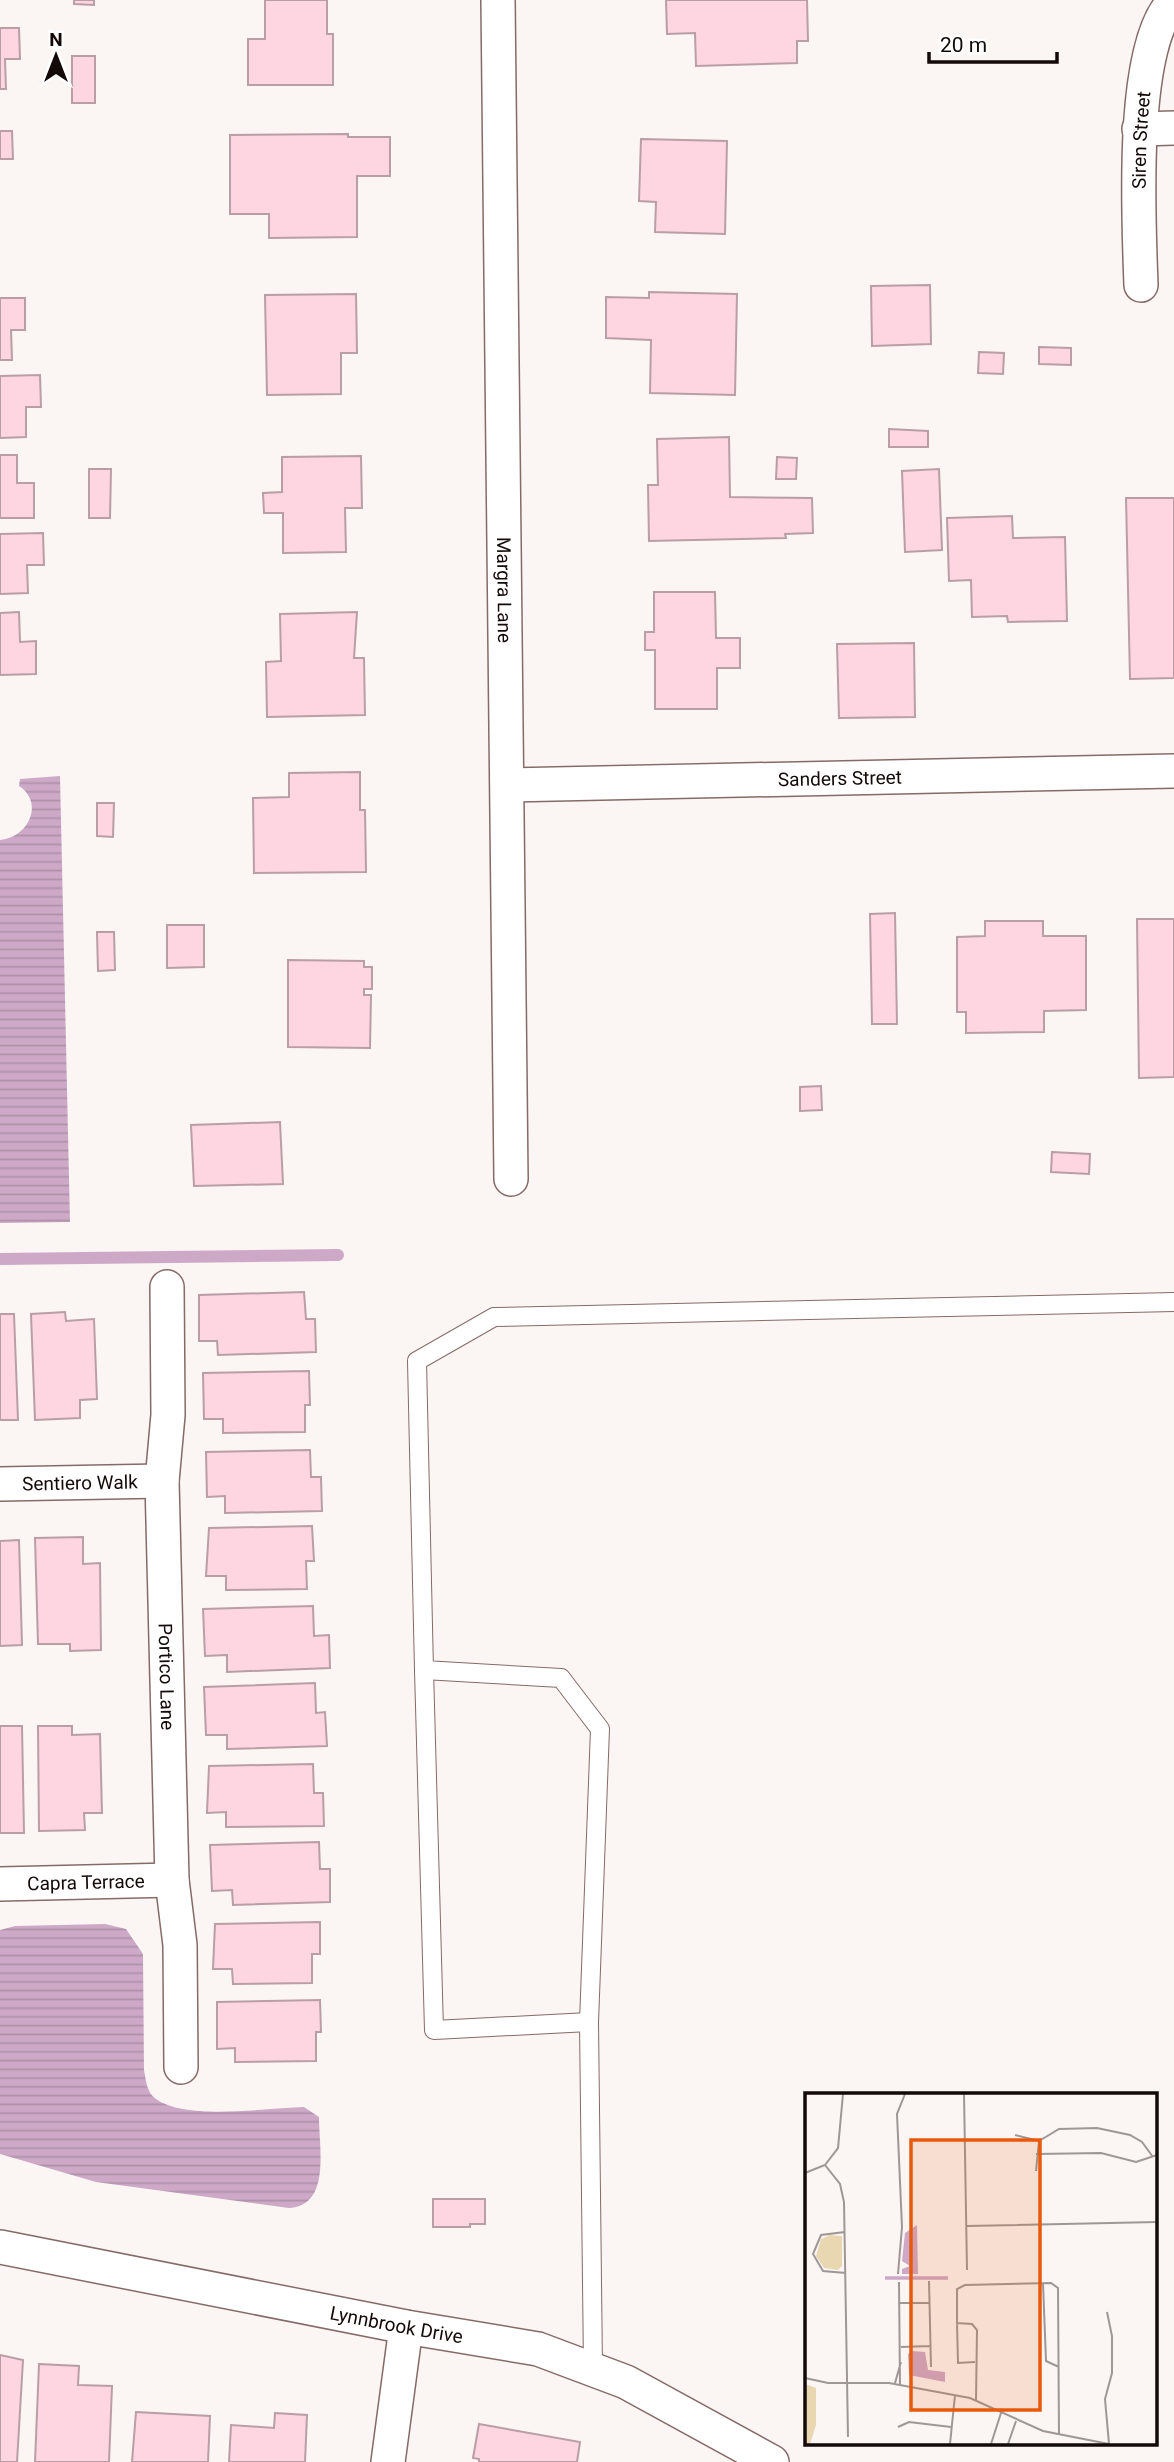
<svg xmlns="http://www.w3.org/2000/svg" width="1174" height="2462" viewBox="0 0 1174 2462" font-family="Roboto,sans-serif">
	<defs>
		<pattern id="water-rules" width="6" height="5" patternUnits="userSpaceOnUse" patternTransform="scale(1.75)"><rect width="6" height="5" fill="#cda9c7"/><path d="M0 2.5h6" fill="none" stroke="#af90a9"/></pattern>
	</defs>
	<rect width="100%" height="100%" fill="#fbf5f4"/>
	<g fill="url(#water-rules)">
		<path d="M60,776l10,446 -70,1v-383c28,-2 45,-37 19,-54l1,-7z"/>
		<path d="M105,1924l21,5 17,25 1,116c2,11 3,23 12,29 31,22 110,9 148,8l15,10c0,31 12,89 -30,91l-193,-26 -96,-28v-224l15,-4z"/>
	</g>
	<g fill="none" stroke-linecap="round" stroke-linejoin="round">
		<path stroke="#cda9c7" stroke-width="12" d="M0,1259l338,-4"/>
	</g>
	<g fill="#fed6e1" stroke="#ba9ea5" stroke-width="2">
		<path d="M74,0h20v5l-20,-1z"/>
		<path d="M265,0h62v34h6v51h-85v-46h17z"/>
		<path d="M666,0h141l1,41h-11v22l-101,3 -1,-33 -28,1z"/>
		<path d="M0,28h19l1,31h-15l1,30h-6z"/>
		<rect x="72" y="56" width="23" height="47"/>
		<path d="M0,131h12l1,28h-13z"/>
		<path d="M348,134v3h42v39h-33v61l-88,1v-24h-39v-79z"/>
		<path d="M641,139l86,2 -2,93 -70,-2 1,-30 -17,-1z"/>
		<path d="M930,285l1,59 -59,2 -1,-60z"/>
		<path d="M649,292l88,2 -2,101 -85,-2 1,-53 -45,-2v-41l43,1z"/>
		<path d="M356,294l1,59h-16v41l-74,1 -2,-100z"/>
		<path d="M0,298h25v32h-14l1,30h-12z"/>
		<path d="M1039,347l32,1v17l-32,-1z"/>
		<path d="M979,352l25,1 -1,21 -25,-1z"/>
		<path d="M40,375l1,32h-15v30l-26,1v-62z"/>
		<path d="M889,429l39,2v16h-39z"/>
		<path d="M729,437l1,60 82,1 1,35 -28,1 1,4 -137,3 -1,-56h10l-1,-46z"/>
		<path d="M0,455h17v28h17v35h-34z"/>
		<path d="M361,456l1,52h-17l1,44 -63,1v-40h-19l-1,-20 19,-1v-35z"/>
		<path d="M777,457l20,1 -1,21h-20z"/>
		<path d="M89,469h22l-1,49h-21z"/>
		<path d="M939,469l3,81 -37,2 -3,-81z"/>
		<path d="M1126,498h48v180l-44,1z"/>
		<path d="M1012,516l1,22 52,-1 2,84 -59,1 -1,-6 -35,1 -1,-37 -22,1 -2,-63z"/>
		<path d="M43,533l1,32h-17l1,28 -28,1v-60z"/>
		<path d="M654,592h61l1,46h24v30h-23v41h-62v-59h-10v-18h9z"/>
		<path d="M19,612l1,30 16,-1v33l-36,1v-62z"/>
		<path d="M357,612l-3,46h10l1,57 -98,2 -1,-55 15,-1 -1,-47z"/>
		<path d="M914,643l1,74 -76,1 -2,-74z"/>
		<path d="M360,772v38h5l1,62 -112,1 -1,-75 36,-1v-24z"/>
		<path d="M97,803h17l-1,34 -16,-1z"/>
		<path d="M895,913l2,111h-25l-2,-110z"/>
		<path d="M1137,919h37v158l-35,1z"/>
		<path d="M985,921h58v15h43v74l-42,1v21l-78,1v-21h-9v-75l28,-1z"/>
		<path d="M167,925h37v42l-37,1z"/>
		<path d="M97,932h17l1,38 -17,1z"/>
		<path d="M288,960l76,1v6h8v22h-8v6h7l-1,53 -82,-1z"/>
		<path d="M821,1086l1,24 -22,1v-24z"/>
		<path d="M280,1122l3,62 -89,2 -3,-61z"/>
		<path d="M1052,1152l38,2 -1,20 -38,-2z"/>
		<path d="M304,1292l2,27h9l1,33 -98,3 -1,-14h-18v-46z"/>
		<path d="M65,1312l1,9 28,-2 3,80 -17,1v18l-45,2 -4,-106z"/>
		<path d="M0,1314h14l4,106h-18z"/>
		<path d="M309,1371l1,34h-5v27l-82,1v-14h-19l-1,-46z"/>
		<path d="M310,1450l1,27h10l1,34 -97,2v-17l-18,1 -1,-45z"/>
		<path d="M312,1526l2,35h-8l1,28 -81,1v-14h-20l3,-48z"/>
		<path d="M83,1537v27l17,-1 1,87 -31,1v-7h-32l-3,-106z"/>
		<path d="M19,1540l3,105 -22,1v-105z"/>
		<path d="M313,1606l1,30 15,-1 1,33 -103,4v-17l-22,1 -2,-47z"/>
		<path d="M315,1683l1,30 9,-1 2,34 -100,3v-14h-21l-2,-48z"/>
		<path d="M0,1726h22l2,107h-24z"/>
		<path d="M38,1726h34v9l28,-1 2,79h-18l1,17 -46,1z"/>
		<path d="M313,1764l1,29h9l1,33 -98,1v-15l-19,1 2,-47z"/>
		<path d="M319,1842l1,27h10v33l-97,3 -1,-15 -20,1 -2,-46z"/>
		<path d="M320,1922v32h-8v29l-79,1 -1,-15h-19l2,-45z"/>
		<path d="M320,2000l1,32h-5v29l-81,1v-14l-18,1v-47z"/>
		<path d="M433,2199h52v25h-15v3h-37z"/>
		<path d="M0,2355l23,5 -6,102h-17z"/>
		<path d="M39,2364l40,2 -1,19 34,1 -3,76h-74z"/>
		<path d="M136,2412l74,4 -2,46h-76z"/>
		<path d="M275,2413l32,2 -2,47h-76l2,-37 43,3z"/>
		<path d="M479,2424l101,18 -3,20h-98v-3l-6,-1z"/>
	</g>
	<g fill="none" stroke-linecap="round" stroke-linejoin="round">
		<g stroke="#856b67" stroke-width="20">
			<g id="service">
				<path d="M424,1670l10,360 155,-8"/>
				<path d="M593,2368l-4,-346 11,-293 -39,-51 -137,-8 -7,-309 77,-44 680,-15"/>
			</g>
		</g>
		<g stroke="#856b67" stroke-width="36">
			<g id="minor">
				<path id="s1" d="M498,0l13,1179"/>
				<path d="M1139,129l35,-1"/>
				<path id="s2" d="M1141,285c-2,-60 -12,-242 33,-283"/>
				<path id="s3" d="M508,785l666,-14"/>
				<path id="s4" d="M167,1287l1,128 -6,66 10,399 8,65 1,122"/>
				<path id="s5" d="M0,1484l162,-3"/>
				<path id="s6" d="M0,1884l172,-4"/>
				<path id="s7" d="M0,2247l406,80 132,22 88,33 146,80"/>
				<path d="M388,2462l18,-135"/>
			</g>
		</g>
		<use href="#service" stroke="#fff" stroke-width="18"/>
		<use href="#minor" stroke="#fff" stroke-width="33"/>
	</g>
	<g text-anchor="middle" stroke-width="5" stroke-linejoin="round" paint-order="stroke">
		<g font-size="19" fill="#130908" stroke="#fff">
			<text dy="7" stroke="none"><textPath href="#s2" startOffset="145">Siren Street</textPath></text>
			<text dy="7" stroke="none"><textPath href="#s1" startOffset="590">Margra Lane</textPath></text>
			<text dy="7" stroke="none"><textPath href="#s3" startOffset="332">Sanders Street</textPath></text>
			<text dy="7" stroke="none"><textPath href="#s5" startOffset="80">Sentiero Walk</textPath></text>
			<text dy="7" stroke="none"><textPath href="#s4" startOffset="390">Portico Lane</textPath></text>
			<text dy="7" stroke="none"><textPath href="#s6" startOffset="86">Capra Terrace</textPath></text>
			<text dy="7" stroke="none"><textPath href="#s7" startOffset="404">Lynnbrook Drive</textPath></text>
		</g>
	</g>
	<g transform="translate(805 2093)">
		<rect width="352" height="352" fill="#fbf5f4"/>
		<path d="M25,142l12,1v30l-4,4 -14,-2 -8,-12 5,-17zM0,291l11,4v37l-6,19h-5z" fill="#e9d7b2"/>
		<path d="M112,132l1,49h-16v-5l8,-3 -8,-5 3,-28zM107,258l13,1 3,18 17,2v10l-36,-7 -1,-21z" fill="#cda9c7"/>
		<path fill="none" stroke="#cda9c7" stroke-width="3.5" d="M80,185h63"/>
		<path fill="none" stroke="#9e9796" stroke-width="2" d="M159,1l3,176M210,42l24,6M231,61l65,-1 35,9 21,-7M20,72l15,19 4,18 4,235M231,78l3,-30 20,-12 38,-1 33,7 12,7 11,15M0,80l20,-8 13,-17 5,-54M162,133l190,-4M40,139l-24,3 -8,19 10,17 23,2M93,181l4,-47 -5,-113 8,-20M124,188l2,86M94,189l1,103M238,190l3,78 13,6M95,210h29M302,219l5,24v37l-7,26 4,45M152,230l1,40 17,-1M96,254l29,-1M0,285l23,5h61l81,15 73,33 66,13M90,290l6,-21M171,307l1,-70 -5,-6 -15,-1v-34l8,-4 86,-2 7,5 1,147M93,334l11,-5 42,5M145,351l5,-49M186,351l10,-31M203,351l8,-23"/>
		<path fill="#e8590c" fill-opacity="0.15" stroke="#e8590c" stroke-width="3.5" d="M106,47h129v270h-129z"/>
		<rect width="352" height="352" fill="none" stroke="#130908" stroke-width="3.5"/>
	</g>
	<g transform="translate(56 56)" stroke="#ffffff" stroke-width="5" paint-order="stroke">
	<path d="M0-5L12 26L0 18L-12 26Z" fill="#130908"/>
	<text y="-10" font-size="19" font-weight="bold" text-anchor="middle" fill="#130908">N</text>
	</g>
	<path d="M929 52v10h128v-10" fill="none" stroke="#130908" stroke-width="3.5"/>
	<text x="940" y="52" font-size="21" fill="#130908" stroke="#ffffff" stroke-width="5" paint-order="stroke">20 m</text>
</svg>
